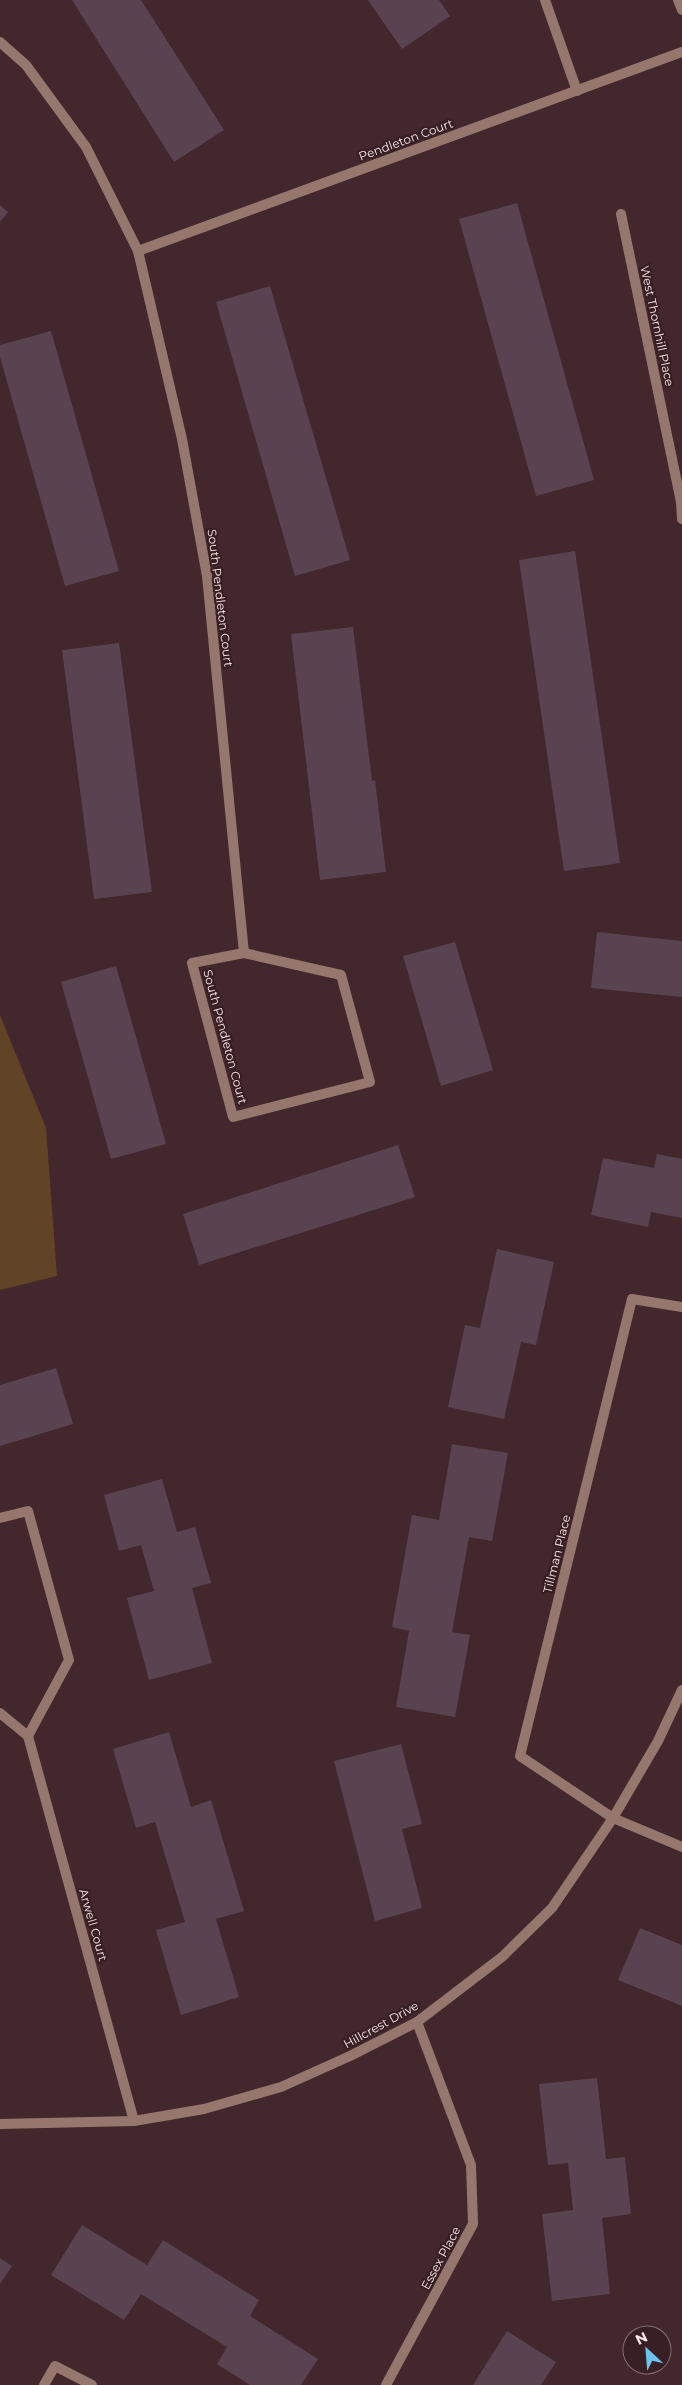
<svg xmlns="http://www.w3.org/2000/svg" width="682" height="2385" viewBox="0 0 682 2385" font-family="Montserrat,sans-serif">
	<rect width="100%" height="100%" fill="#42282c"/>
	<path fill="#614325" d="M0,1015l46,113 11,148 -57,14z"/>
	<g fill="#594350">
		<path d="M72,0h69l83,130 -50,32z"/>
		<path d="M368,0h71l11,16 -48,33z"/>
		<path d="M517,203l77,277 -58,16 -77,-277z"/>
		<path d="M0,205l8,7 -8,10z"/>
		<path d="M270,286l80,274 -55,16 -79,-274z"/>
		<path d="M51,331l68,240 -54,15 -65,-229v-12z"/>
		<path d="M575,551l45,312 -56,8 -45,-311z"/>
		<path d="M353,627l19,154 3,-1 11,92 -66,8 -29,-246z"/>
		<path d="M119,643l33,249 -58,7 -32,-249z"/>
		<path d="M597,932l85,9v56l-91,-9z"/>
		<path d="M455,942l38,128 -52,16 -38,-130z"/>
		<path d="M116,966l50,178 -55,15 -50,-177z"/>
		<path d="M398,1145l17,52 -216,68 -16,-51z"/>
		<path d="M657,1154l25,5v59l-31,-6 -3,15 -57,-12 12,-57 51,10z"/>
		<path d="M497,1249l57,13 -18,83 -15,-3 -17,77 -56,-12 17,-82 15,3z"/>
		<path d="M56,1368l17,56 -73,22v-61z"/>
		<path d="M452,1444l56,9 -16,88 -23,-4 -17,95 18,3 -15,82 -59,-10 13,-76 -17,-4 20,-112 27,5z"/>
		<path d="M162,1479l15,53 18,-5 16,56 -19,5 20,75 -63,17 -22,-82 27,-7 -13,-46 -22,6 -15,-56z"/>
		<path d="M169,1732l22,75 20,-7 33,111 -28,8 23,78 -58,18 -25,-85 29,-8 -30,-100 -19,6 -23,-79z"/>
		<path d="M401,1744l21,80 -20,5 20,79 -47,13 -41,-160z"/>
		<path d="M640,1928l42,17v61l-64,-26z"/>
		<path d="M597,2078l9,81 19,-2 6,57 -29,4 8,76 -58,7 -10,-87 31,-4 -5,-47 -20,2 -9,-81z"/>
		<path d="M82,2225l65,40 16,-25 96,60 -9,16 68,43 -17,26h-51l-33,-21 10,-17 -86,-53 -17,26 -73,-45z"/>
		<path d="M0,2258l12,8 -12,18z"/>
		<path d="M507,2331l49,31 -15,23h-68z"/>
	</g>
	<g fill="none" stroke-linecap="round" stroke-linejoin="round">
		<g stroke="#96776d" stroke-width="10">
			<path d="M545,0l32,91"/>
			<path d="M0,42l26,23 60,82 52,104 44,188 25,137 37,377 -52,10 41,154 137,-35 -29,-107 -97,-22"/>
			<path d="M621,214l60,288 1,17"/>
			<path d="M138,251l544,-199"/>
			<path d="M682,1307l-50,-8 -112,457 93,62 69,29"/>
			<path d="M0,1518l28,-7 41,149 -41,76 -28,-23"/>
			<path d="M28,1736l106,385"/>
			<path d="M44,2385l11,-19 37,19"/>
			<path d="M386,2385l87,-161 -2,-59 -54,-143"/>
		</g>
		<g stroke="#96776d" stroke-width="10">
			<path d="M678,0l4,10"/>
			<path d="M0,2124l134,-3 70,-12 77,-22 69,-31 67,-34 85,-65 50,-49 61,-90 45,-77 24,-51"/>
		</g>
	</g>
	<g text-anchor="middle" stroke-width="4.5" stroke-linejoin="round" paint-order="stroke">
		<g font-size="12" fill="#f8e7e9" stroke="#371f23">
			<text transform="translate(406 140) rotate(-20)" y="4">Pendleton Court</text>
			<text transform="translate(657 326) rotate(78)" y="4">West Thornhill Place</text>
			<text transform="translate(220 598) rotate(83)" y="4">South Pendleton Court</text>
			<text transform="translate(225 1037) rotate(75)" y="4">South Pendleton Court</text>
			<text transform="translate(557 1554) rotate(-76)" y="4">Tillman Place</text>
			<text transform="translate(93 1925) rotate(74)" y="4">Arwell Court</text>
			<text transform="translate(381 2025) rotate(-29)" y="4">Hillcrest Drive</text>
			<text transform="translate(441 2258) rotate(-62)" y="4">Essex Place</text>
		</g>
	</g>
	<g transform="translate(647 2350) rotate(334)"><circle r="24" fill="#371f23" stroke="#846f72"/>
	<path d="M0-4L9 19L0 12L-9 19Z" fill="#69c4f0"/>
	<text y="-8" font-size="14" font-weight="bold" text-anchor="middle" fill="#f8e7e9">N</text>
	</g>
</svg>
